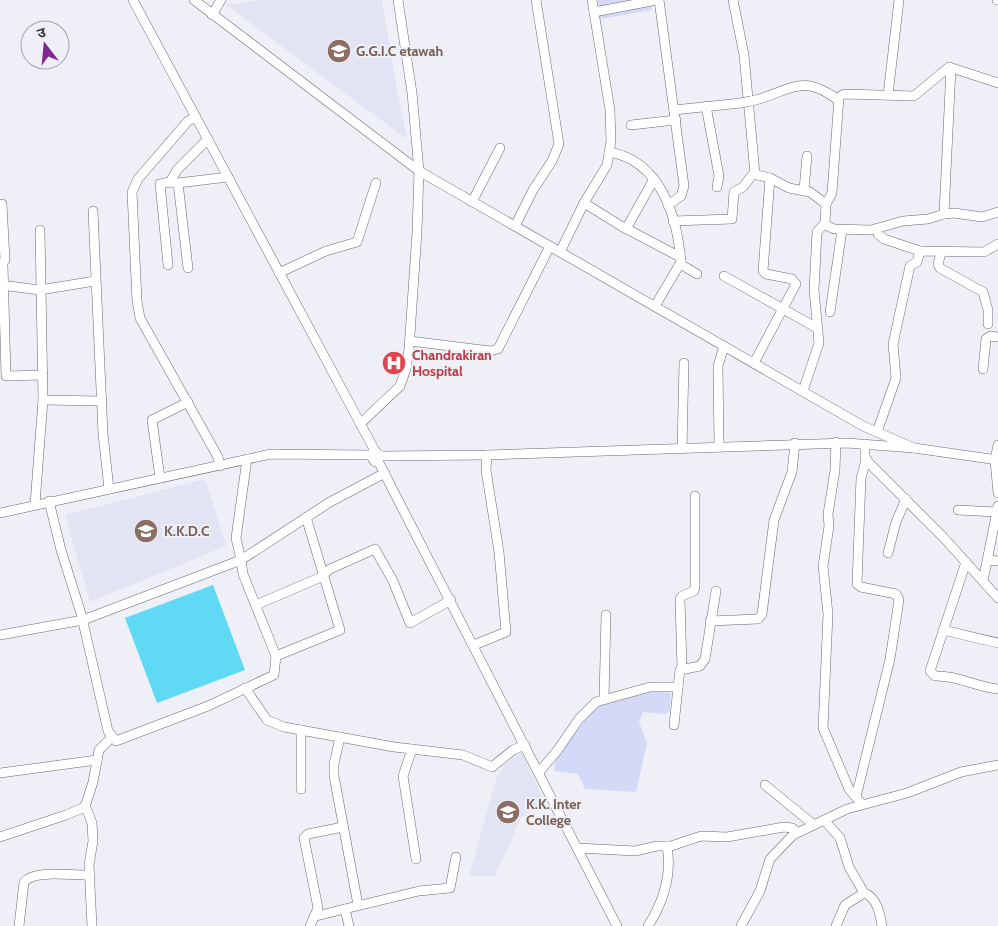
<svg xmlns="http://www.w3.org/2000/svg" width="998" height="926" viewBox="0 0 998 926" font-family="Cabin,'Noto Sans Devanagari',sans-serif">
	<rect width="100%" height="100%" fill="#eeeff7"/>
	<g fill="#e2e4f3">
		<path d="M262,0h120l16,96 9,43 -181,-134z"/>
		<path d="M205,479l21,67 -136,56 -25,-87z"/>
		<path d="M521,752l23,49 -23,17 -26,58h-26l27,-97 9,-16z"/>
	</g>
	<g fill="#d5d9f8">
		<path d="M598,0h52l2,10 -52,9z"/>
		<path d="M647,690l24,3 -1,17 -4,4 -23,-2 -4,10 8,21 -11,49 -51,-3 -7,-15 -24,-3 2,-13 44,-57z"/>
	</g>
	<path fill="#5fd9f4" d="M213,585l32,85 -88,33 -32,-85z"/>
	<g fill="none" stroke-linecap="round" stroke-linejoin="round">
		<g stroke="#676970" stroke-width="10">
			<g id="minor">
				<path d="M133,0l242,451"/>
				<path d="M194,0l225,171 444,255 51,22"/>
				<path d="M659,0l25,186 -3,10 -13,9"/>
				<path d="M733,0l11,55 11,119"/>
				<path d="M997,0h1"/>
				<path d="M594,12l63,-12"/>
				<path d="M212,15l9,-15"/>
				<path d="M888,95l11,-95"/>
				<path d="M751,101c38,-8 49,-30 87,-1"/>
				<path d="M706,106l13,70 -2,11"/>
				<path d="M674,110l67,-7"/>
				<path d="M196,117l-8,4 -50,58 -6,13 5,109 3,17 78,139 2,9"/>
				<path d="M631,125l45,-5"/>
				<path d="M609,152c52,9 68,64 72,110l-26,44"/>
				<path d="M170,182l8,1 10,85"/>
				<path d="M178,183l50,-6"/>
				<path d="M804,190l3,-34"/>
				<path d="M472,202l28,-54"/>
				<path d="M584,203l42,26 28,-50"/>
				<path d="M93,211l10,223 6,55"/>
				<path d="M944,214l7,-146"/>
				<path d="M673,221l59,-2 2,-27 9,-5 10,-13 17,4 19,10 21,4 16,12"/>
				<path d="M824,224l10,5 37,1 32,-9 25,-2 16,-5 10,-1 28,4 16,-5"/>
				<path d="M515,226l18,-36 19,-29 7,-17 -23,-144"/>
				<path d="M627,229l53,28"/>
				<path d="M40,230l3,170 59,1"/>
				<path d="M878,234l6,5 36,12"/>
				<path d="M560,252l24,-49 23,-38 4,-24 -1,-31 -18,-110"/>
				<path d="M941,253l-3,11 2,4 43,24 5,18v14"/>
				<path d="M681,262l1,3 15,9"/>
				<path d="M0,265l5,-5 -3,-56"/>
				<path d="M3,265l3,111 37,-1"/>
				<path d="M168,265l-8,-81 10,-2 7,-12 31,-31"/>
				<path d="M279,273l47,-22 31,-9 19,-59"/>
				<path d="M724,276l93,52"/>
				<path d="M9,286l31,4 55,-9"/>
				<path d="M830,312l12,-82"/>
				<path d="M410,341l80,10 8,-2 52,-103"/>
				<path d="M754,363l42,-79 -4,-5 -26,-5 -3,-3 7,-93"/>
				<path d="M983,369l3,-30 4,-3 8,1"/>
				<path d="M803,391l16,-48 -5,-53 3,-58 8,-9 1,-19 6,-11 7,-96 5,-3 70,2 35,-29 49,16"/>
				<path d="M360,424l40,-38 6,-17 3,-20 8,-117 2,-61 -7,-78 -14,-93"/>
				<path d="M877,432l19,-54 -3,-34 17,-78 7,-4 3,-11 64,1 14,-8"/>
				<path d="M836,442l-1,28 -7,44 1,12 -6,40 5,48 -5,114 26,61 13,15"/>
				<path d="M865,444v13l4,6 75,75 54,60"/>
				<path d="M998,445l-3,15 3,33"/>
				<path d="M719,447l-1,-81 6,-20"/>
				<path d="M682,448l2,-85"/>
				<path d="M381,456l106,-1 360,-12 67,5 84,12"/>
				<path d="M247,459l-11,79 5,22 89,-58 55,-29"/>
				<path d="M378,461l239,465"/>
				<path d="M160,478l-8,-58 36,-18"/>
				<path d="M35,504l8,-104"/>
				<path d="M958,510l39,2"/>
				<path d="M0,513l271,-59 99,1 5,-4 6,5 -6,6 -5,-7"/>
				<path d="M888,553l8,-31 10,-23"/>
				<path d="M988,560l10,1"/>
				<path d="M966,562l-36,109 5,5c21,-1 42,11 63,13"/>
				<path d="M983,581l15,-75"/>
				<path d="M256,605l65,-28 9,-8 45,-20 18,32 17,42 41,-23"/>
				<path d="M710,621l48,-2 4,-5 12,-94 18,-48 3,-29"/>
				<path d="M943,630l55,13"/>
				<path d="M0,635l83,-15 158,-60 2,14 33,82 -2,19 -66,31 -92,35 -8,-10 -25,-109v-2l-22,-70 -12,-49"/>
				<path d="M474,645l32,-13 -7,-80 -13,-82 1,-15"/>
				<path d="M276,656l64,-26 -34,-113"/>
				<path d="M682,669l-2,-70 2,-3 12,-5 1,-4v-91"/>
				<path d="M678,687l2,-17 20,-4 5,-7 11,-68"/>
				<path d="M245,688l22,32 17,7 110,20 69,8 29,12 21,-17 12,-5"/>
				<path d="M604,699l2,-84"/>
				<path d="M301,730v59"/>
				<path d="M340,737l-6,27v12l24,129"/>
				<path d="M412,749l-9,27 13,83"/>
				<path d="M539,772l18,-21 22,-32 17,-17 54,-15h28l-4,38"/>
				<path d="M0,773l97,-13"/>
				<path d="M765,785l49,40"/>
				<path d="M856,797l34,-138 9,-59 -3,-6 -35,-7 -4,-3 4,-106 5,-18"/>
				<path d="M85,805l7,18 1,18 -4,24 3,61"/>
				<path d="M824,820l16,18 9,29 15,26"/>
				<path d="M0,837l66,-22 19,-8 8,-25 6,-32 13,-13"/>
				<path d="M578,848l57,3 22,-5h14l30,-10 26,1 57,-10 8,1 5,4"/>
				<path d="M345,909l4,17"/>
				<path d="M316,916l103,-25 31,-3 6,-31"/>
				<path d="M19,926l5,-44c11,-13 48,-6 65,-7"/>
				<path d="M310,926l8,-18 -14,-70 4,-4 35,-7"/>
				<path d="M648,926c16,-25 24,-51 19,-80"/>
				<path d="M741,926l19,-35 10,-32 23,-24 54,-26 60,-16 54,-21 37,-7"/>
				<path d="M836,926l9,-21 19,-12c13,4 16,21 18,33"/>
			</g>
		</g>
		<use href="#minor" stroke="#fff" stroke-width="9"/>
		<g stroke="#676970" stroke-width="10" stroke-linecap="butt">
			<path id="minor-bridge" d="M741,103l10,-2"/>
		</g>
		<use href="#minor-bridge" stroke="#fff" stroke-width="9"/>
	</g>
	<defs>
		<g id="school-disc" transform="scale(1.25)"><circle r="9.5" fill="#8d6e63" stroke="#eeeff7"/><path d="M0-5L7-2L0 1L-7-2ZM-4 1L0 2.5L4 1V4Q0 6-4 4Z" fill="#fff"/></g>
		<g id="hospital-disc" transform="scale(1.25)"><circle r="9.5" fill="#e0444e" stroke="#eeeff7"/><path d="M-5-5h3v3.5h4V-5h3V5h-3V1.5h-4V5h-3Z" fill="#fff"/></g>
		<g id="university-disc" transform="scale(1.25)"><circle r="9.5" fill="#8d6e63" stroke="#eeeff7"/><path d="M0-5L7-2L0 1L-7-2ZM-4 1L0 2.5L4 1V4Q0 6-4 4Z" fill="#fff"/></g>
	</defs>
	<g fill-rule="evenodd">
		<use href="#school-disc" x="339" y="51"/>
		<use href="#hospital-disc" x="394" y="363"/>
		<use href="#university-disc" x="146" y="531"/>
		<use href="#school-disc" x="508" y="812"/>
	</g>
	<g text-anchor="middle" stroke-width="4" stroke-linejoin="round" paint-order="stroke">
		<g font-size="14" font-weight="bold" fill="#785e54" stroke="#eeeff7" text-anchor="start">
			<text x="356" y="56">G.G.I.C etawah</text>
			<text x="164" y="536">K.K.D.C</text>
			<text x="526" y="809">K.K. Inter<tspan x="526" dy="16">College</tspan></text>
		</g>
		<g font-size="14" font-weight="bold" fill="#be3a42" stroke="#eeeff7" text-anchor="start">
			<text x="412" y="360">Chandrakiran<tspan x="412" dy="16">Hospital</tspan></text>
		</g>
	</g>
	<g transform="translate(45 45) rotate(344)"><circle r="24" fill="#eeeff7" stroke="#a6a6ac"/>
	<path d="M0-4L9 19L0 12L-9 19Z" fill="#812793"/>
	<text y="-8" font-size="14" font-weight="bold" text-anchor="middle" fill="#39393c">उ</text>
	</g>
</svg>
